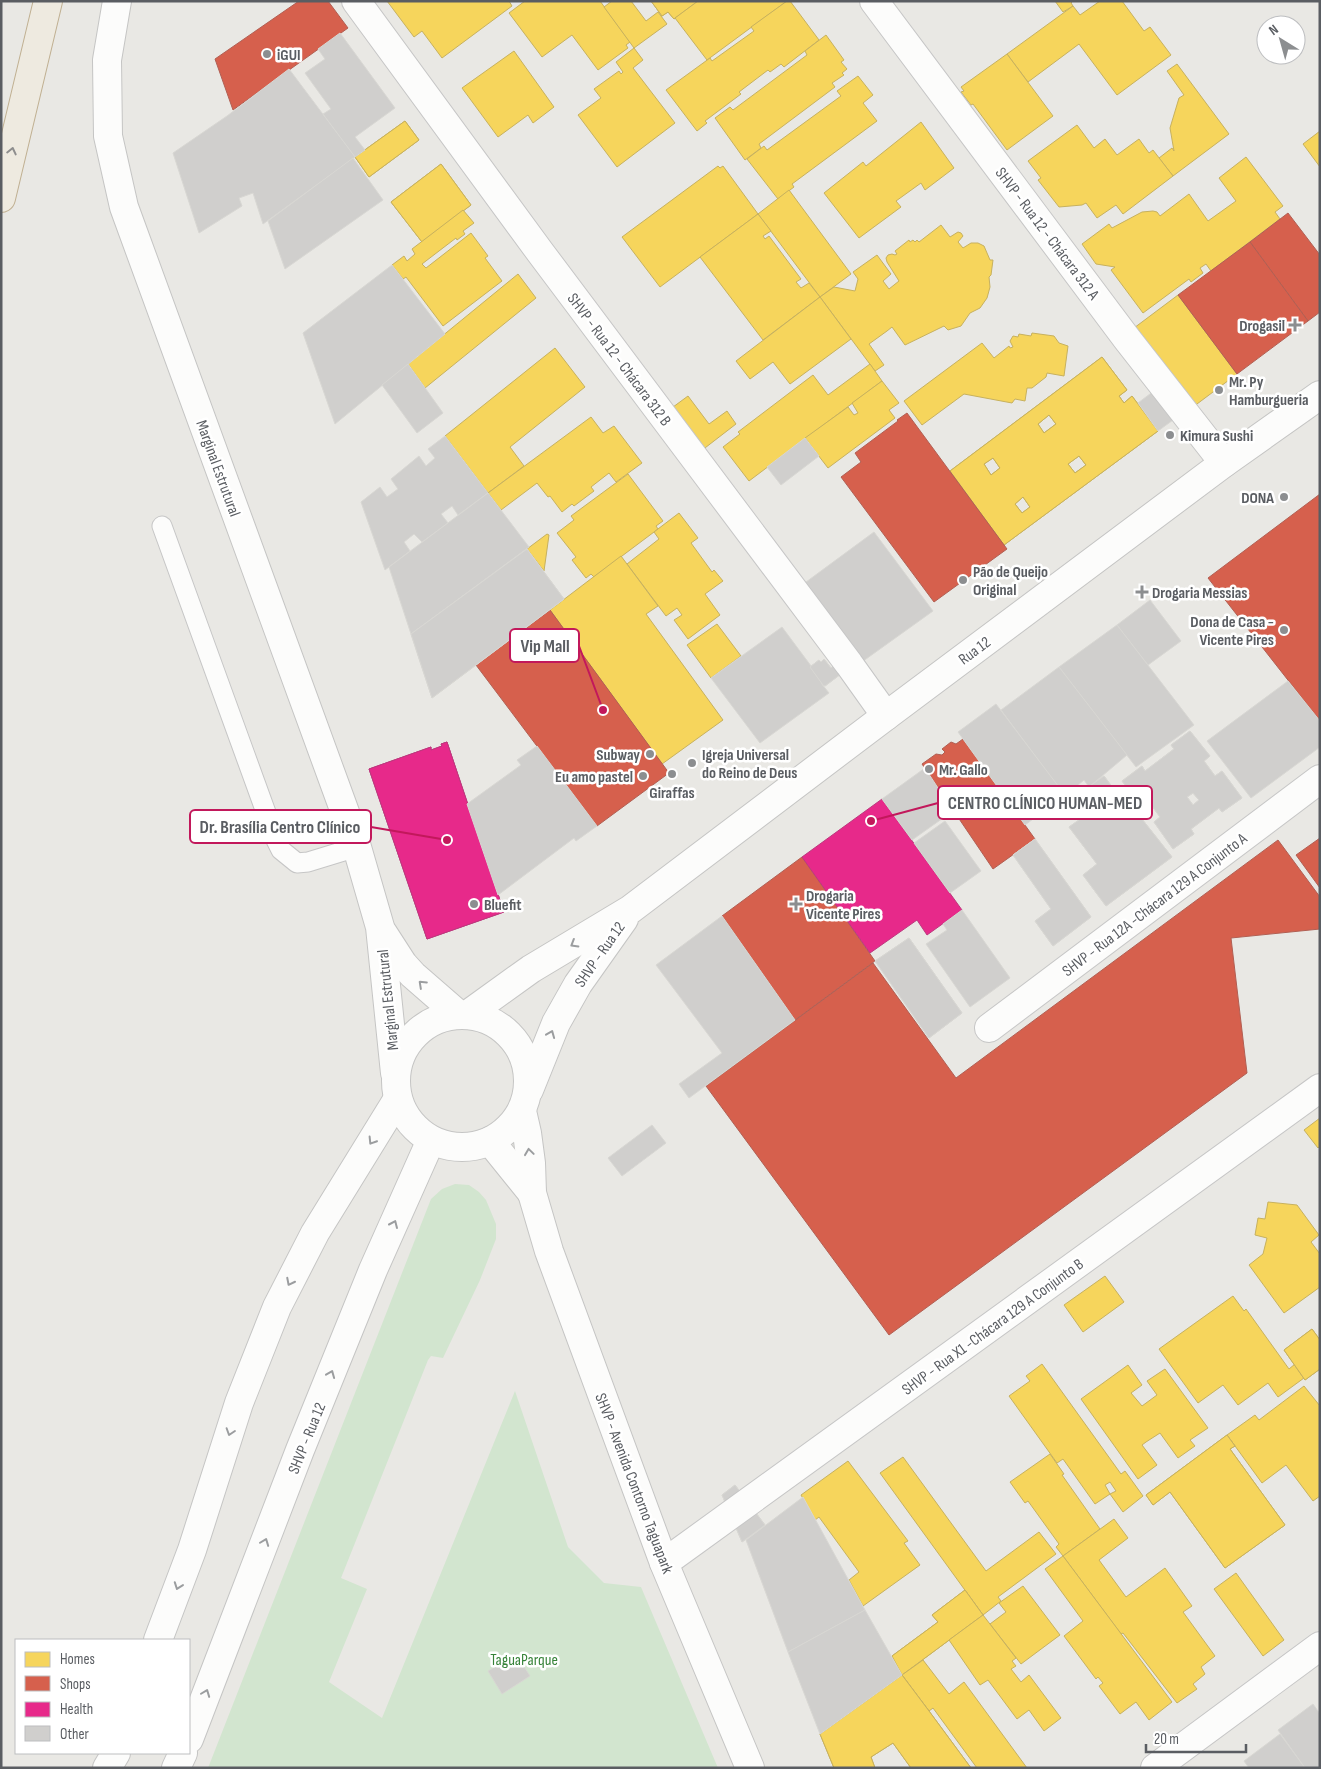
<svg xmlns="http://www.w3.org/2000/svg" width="1321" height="1769" viewBox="0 0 1321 1769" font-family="'Sofia Sans Condensed',sans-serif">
	<rect width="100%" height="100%" fill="#e9e8e4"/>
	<path fill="#d2e5cf" d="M455,1184l14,1 10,7 7,8 10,24v15l-16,41 -37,78 -12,-2 -3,4 -87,218 26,11 -38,93 53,36 133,-327 53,156 36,36 37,4 77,181h-510l223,-569 11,-10z"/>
	<g fill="#f6d55c" stroke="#c7b15e" fill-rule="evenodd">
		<path d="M387,1h122l3,5 -70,52 -20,-27 -8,6z"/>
		<path d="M525,1h75l30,41 -4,3 2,3 -30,22 -26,-35 -30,22 -33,-44z"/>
		<path d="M612,1h19l15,20 12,-9 9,12 -33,24 -30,-41z"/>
		<path d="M651,1h47l-24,18 -6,-7 -6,4z"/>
		<path d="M651,1h47l-24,18 -6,-7 -6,4z"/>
		<path d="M698,1h89l-80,59 -32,-42z"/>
		<path d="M787,1h3l29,39 -35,27 -3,-3 -11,8 -2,-2 -29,22 2,2 -36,27 2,2 -10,8 -31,-41 44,-32 2,3 42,-30 -3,-4z"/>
		<path d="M1055,1h18l-2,2 2,3 -10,6z"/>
		<path d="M1100,1h22l22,30 6,-4 21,28 -54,40 -38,-51 -51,38 -21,-28 66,-48 7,9z"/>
		<path d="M826,35l18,25 -3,2 6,7 -5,4 2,2 -12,8 3,4 -76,57 2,4 -16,12 -30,-42 15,-11 3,3 74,-55 -2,-4z"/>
		<path d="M634,48l9,12 -10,8 42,55 -58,44 -39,-52 23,-17 -7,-9 25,-18 2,3 2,-2 -7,-10z"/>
		<path d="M514,51l40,56 -21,16 -5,-8 -30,22 -36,-49z"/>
		<path d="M1007,54l46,62 -46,34 -34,-46 -2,1 -10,-13 3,-1 -3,-4z"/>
		<path d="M1177,64l52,70 -56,42 -14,-18 13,-10 2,3 -4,-23 9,-30 5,-3 -17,-24z"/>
		<path d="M858,76l15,19 -10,8 14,18 -85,63 2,3 -16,12 -31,-40 17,-13 3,4 74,-54 -4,-5z"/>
		<path d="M405,121l14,19 -50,37 -14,-20z"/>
		<path d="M405,121l14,19 -50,37 -14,-20z"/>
		<path d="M921,122l33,46 -29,22 -4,-7 -25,18 5,6 -42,31 -35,-45 39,-31 3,4z"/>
		<path d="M1077,125l17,23 11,-9 12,16 22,-16 10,14 4,-3 20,26 -50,38 -7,-9 -19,13 -11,-15 -4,2 -23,2 -21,-27 3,-2 -13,-17z"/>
		<path d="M1320,131v36l-17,-23z"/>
		<path d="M1246,157l37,49 -8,6 5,7 -69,52 -5,-7 -6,4 3,5 -12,9 -2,-3 -46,34 -32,-43 4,-3 -19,-3 -14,-20 27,-20 3,4 30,-16 11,-1 4,1 3,4 29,-22 19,27 28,-20 -17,-23z"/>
		<path d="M441,164l30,41 -49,37 -31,-40z"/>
		<path d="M441,164l30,41 -49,37 -31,-40z"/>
		<path d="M718,166l2,2 3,-2 35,48 -98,73 -38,-50z"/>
		<path d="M789,190l62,84 -31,23 -62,-83z"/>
		<path d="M463,210l11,13 -11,8 2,3 -8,6 -1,-2 -34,26 4,4 45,-35 17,23 -3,2 17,23 -59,45 -37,-49 -3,2 -11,-14 12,-9 3,5 8,-7 -3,-5z"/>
		<path d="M758,214l13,17 -8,5 2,3 4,-3 32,43 -5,3 5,6 8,-5 11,14 -57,43 -63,-83z"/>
		<path d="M941,225l9,12 8,-5 3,1 2,3 -5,6 5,6 8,-5h7l6,3 6,14h3l-2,15 -2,2 1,10 -3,11 -7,10 -10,5 -9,13 -13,4 -4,-4 -39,19 -13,-18 -5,4 -18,13 15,21 -9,6 -55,-74 14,-10 21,4 3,-12 -5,-7 24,-17 14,19 -8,7 6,8 10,-8 -12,-19 -1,-4 2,-3 4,-1 3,1 2,-1 -2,-3 14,-11 1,2 3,-2 2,2 2,-2 2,2z"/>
		<path d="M518,274l18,24 -111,90 -17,-24z"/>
		<path d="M1178,295l59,79 -48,36 -59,-79z"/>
		<path d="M820,297l31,42 -61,45 -17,-22 -23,17 -14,-18z"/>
		<path d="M1032,333l22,3 5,7 9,3 -4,30 -17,-3 -1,4 -14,11h-5l-2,13 -10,-2 -3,4 -48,-9 -42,31 -18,-24 78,-58 12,15 15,-12 1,2 3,-1 -3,-6 3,-5 5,1 1,-3 12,2z"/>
		<path d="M555,348l30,39 -75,60 14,19 -36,27 -43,-57z"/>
		<path d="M1102,357l25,33 -8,6 5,7 8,-7 26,35 -154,114 -54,-74zM1049,415l7,9 -12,9 -6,-9zM1079,456l7,9 -11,8 -7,-9zM993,458l7,10 -9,7 -7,-11zM1023,497l7,10 -8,6 -7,-9z"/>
		<path d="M1102,357l25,33 -8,6 5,7 8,-7 26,35 -154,114 -54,-74zM1049,415l7,9 -12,9 -6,-9zM1079,456l7,9 -11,8 -7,-9zM993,458l7,10 -9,7 -7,-11zM1023,497l7,10 -8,6 -7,-9z"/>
		<path d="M870,364l12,17 -133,100 -26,-34 17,-13 -2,-2 75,-57 15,20z"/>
		<path d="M882,381l17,22 -10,7 6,8 -67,50 -23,-30 43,-31 6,8 4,-2 -6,-10z"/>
		<path d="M688,396l21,28 18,-13 9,13 -35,27 -32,-41z"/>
		<path d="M591,417l12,16 11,-7 28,37 -26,19 -7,-9 -18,14 3,4 -20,15 -2,-2 -10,8 -12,-16 -2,1 -11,-14 -36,27 -13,-17z"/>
		<path d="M628,474l35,47 -7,5 2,3 -64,48 -3,-3 -5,4 -14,-18 4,-3 -19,-24 17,-13 -3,-4z"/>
		<path d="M679,513l19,25 -7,5 21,29 2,-2 9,11 -18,13 15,21 -32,24 -14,-19 8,-5 -5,-7 -11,8 -39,-52 32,-25 -5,-7z"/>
		<path d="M547,534l2,1 -5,36 -17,-22z"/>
		<path d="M621,556l37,50 -12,8 77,106 -61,44 -112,-154z"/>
		<path d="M717,624l24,32 -30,22 -24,-33z"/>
		<path d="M1320,1118v28l-2,2 -14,-18z"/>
		<path d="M1268,1202l29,3 22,30 -8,7 9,12v33l-36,26 -35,-48 14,-11 4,-16 -12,-3 3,-17 7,1z"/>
		<path d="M1105,1276l19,26 -41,30 -19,-27z"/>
		<path d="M1233,1296l11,15 2,-2 43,60 6,-5 9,14 -26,19 -10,-14 -30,22 -15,-20 -25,18 -39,-54z"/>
		<path d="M1312,1329l8,11v29l-15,11 -21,-30z"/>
		<path d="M1312,1329l8,11v29l-15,11 -21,-30z"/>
		<path d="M1042,1364l79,110 4,-3 18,25 -20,16 -13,-18 6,-3 -6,-9 -5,3 5,9 -15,10 -32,-45 -6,4 -48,-67 21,-15 -4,-5z"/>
		<path d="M1128,1365l14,20 -11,8 11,13 15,-11 -10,-14 18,-12 43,59 -18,12 5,6 -17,12 -18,-25 -14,9 -4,3 15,20 -19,14 -57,-80z"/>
		<path d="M1304,1386l16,20v90l-7,5 -27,-36 -24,18 -35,-48 28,-20 4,5z"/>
		<path d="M1227,1435l8,11 -5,3 55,76 -60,43 -55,-76 -17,13 -7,-10z"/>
		<path d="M1227,1435l8,11 -5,3 55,76 -60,43 -55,-76 -17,13 -7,-10z"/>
		<path d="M1050,1454l14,20 -2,1 38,54 -37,27 -7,-9 3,-3 -31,-43 -3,2 -15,-21z"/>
		<path d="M903,1457l83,114 53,-39 17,22 -58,43 3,4 -18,14 -103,-142z"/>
		<path d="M848,1461l60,80 -4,2 16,22 -57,41 -14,-26 10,-8 -40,-55 -4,3 -14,-25z"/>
		<path d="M1114,1519l14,19 -29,22 27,37 39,-29 27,38 -9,6 32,44 -14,11 4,7 -12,10 4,5 -20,14 -54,-70 -2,1 -58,-78z"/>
		<path d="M1063,1556l109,146 -23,18 -13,-18 -16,12 -21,-28 4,-3 -5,-6 -2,2 -32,-43 19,-15 -38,-52z"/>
		<path d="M1236,1573l48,67 -21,16 -49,-67z"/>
		<path d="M1023,1586l37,49 -39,29 -31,-40 16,-12 -7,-9z"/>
		<path d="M965,1590l18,25 -81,60 -10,-19 46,-34 -6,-7z"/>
		<path d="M965,1590l18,25 -81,60 -10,-19 46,-34 -6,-7z"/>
		<path d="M983,1615l33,43 -4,3 4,5 -5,3 10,13 8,-7 32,43 -17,13 -15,-21 -12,9 -29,-39 -8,5 -31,-45z"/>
		<path d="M923,1660l26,34 15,-12 63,86h-50l-44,-60 -4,3 -27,-36z"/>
		<path d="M902,1675l27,36 42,57h-60l-18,-25 -22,14 4,11h-41l-14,-34z"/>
		<path d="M902,1675l27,36 42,57h-60l-18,-25 -22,14 4,11h-41l-14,-34z"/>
	</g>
	<g fill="#d6604d" stroke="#b15f53">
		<path d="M299,1h29l20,27 -115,82 -18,-51z"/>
		<path d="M1288,213l32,42v57l-12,9 -58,-79z"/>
		<path d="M1250,242l58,79 -71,53 -59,-79z"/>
		<path d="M907,413l100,136 -73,53 -93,-125 20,-15 -6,-9 43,-32 -1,-1z"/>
		<path d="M1320,494v227l-112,-143z"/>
		<path d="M550,610l119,163 -72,53 -121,-161z"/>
		<path d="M963,739l72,100 -42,30 -71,-105 14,-10 6,1 3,-3 -3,-3 9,-7 5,2z"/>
		<path d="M1320,838v50l-24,-33z"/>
		<path d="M1278,840l42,57v32l-89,9 16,135 -358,262 -183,-249 167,-123 83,115z"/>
		<path d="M802,857l73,104 -80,59 -73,-104z"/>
	</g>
	<g fill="#e7298a" stroke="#bd397e">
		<path d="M447,742l57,170 -77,27 -58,-170 62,-22v3l11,-4 -1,-2z"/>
		<path d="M447,742l57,170 -77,27 -58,-170 62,-22v3l11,-4 -1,-2z"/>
		<path d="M882,799l80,111 -35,25 -10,-15 -47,33 -68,-96z"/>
	</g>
	<g fill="#d0cfcd" stroke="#d8d7d3" fill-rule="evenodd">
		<path d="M340,33l55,75 -40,29 10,13 -10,7 -32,-43 8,-5 -26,-36 20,-14 -7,-10z"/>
		<path d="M289,69l66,88 -92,67 -10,-31 -14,5 3,8 -43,27 -26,-80 54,-37z"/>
		<path d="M353,158l30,42 -98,69 -17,-48z"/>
		<path d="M392,265l53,69 -110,90 -32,-91z"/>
		<path d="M408,364l35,49 -26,20 -35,-48z"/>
		<path d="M1167,381l21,28 -30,22 -20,-28z"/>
		<path d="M445,436l43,57 -30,22 -6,-9 -11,8 7,9 -26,19 -8,-8 -10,8 6,9 -25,19 -24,-68 19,-15 7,10 11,-8 -7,-10 28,-23 7,10 9,-8 -7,-9z"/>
		<path d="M805,438l14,18 -38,29 -14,-18z"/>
		<path d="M488,493l41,54 -118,87 -22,-67z"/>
		<path d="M874,532l59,79 -74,53 -57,-79z"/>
		<path d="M527,549l37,50 -132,99 -21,-64z"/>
		<path d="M527,549l37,50 -132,99 -21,-64z"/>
		<path d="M1150,600l31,41 -33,24 -31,-40z"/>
		<path d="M1117,625l77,100 -58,42 -77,-100z"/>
		<path d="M782,627l41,55 -2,1 8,10 -69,50 -49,-65z"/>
		<path d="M851,652l7,9 -33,25 -2,-1 -13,-18 9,-7 2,2 3,-3 7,9z"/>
		<path d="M851,652l7,9 -33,25 -2,-1 -13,-18 9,-7 2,2 3,-3 7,9z"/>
		<path d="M1059,667l68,88 -38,32 -5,-7 -19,16 -64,-86z"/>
		<path d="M1288,681l32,40v26l-69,51 -44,-57z"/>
		<path d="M996,704l69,91 -40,30 -67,-93z"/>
		<path d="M1190,731l20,25 -6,5 11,15 7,-5 20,27 -20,14 -3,-4 -28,21 3,5 -21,15 -19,-27 6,-5 -11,-15 -7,5 -20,-26 20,-15 3,5 29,-22 -3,-4zM1193,793l6,7 -6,5 -6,-8z"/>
		<path d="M1190,731l20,25 -6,5 11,15 7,-5 20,27 -20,14 -3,-4 -28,21 3,5 -21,15 -19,-27 6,-5 -11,-15 -7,5 -20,-26 20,-15 3,5 29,-22 -3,-4zM1193,793l6,7 -6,5 -6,-8z"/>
		<path d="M537,746l60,80 -21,15 -2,-3 -76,57 -31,-91 54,-39 -4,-5z"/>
		<path d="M925,768l28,43 -41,29 -30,-41z"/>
		<path d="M1104,776l12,16 3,-2 53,67 -66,49 -23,-31 14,-11 -28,-37 17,-12 -13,-17z"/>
		<path d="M1104,776l12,16 3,-2 53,67 -66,49 -23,-31 14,-11 -28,-37 17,-12 -13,-17z"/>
		<path d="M945,821l36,50 -31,22 -36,-50z"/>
		<path d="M1035,839l56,78 -38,29 -18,-25 16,-12 -38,-54z"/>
		<path d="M1035,839l56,78 -38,29 -18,-25 16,-12 -38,-54z"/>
		<path d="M962,910l48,68 -40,29 -44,-63 21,-14 -4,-6z"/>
		<path d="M722,916l73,104 -106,78 -10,-14 43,-31 -66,-88z"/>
		<path d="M909,938l53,75 -33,25 -54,-77z"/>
		<path d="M909,938l53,75 -33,25 -54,-77z"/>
		<path d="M652,1125l14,18 -44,33 -14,-18z"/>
		<path d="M735,1485l30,40 -23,17 -20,-47z"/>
		<path d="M735,1485l30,40 -23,17 -20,-47z"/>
		<path d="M803,1497l62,113 -77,42 -42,-112z"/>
		<path d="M865,1610l37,65 -82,59 -32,-82z"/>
		<path d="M516,1654l14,22 -28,18 -14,-23z"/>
		<path d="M1313,1704l7,10v54h-15l-27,-38z"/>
		<path d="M1280,1734l25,34h-56l-5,-7z"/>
	</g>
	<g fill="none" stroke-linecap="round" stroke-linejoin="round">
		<g stroke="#c6c6c6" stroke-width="21">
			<path id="lane" d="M162,526l114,314 5,10 16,13 11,-1 49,-15"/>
		</g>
		<g stroke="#c6c6c6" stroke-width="30">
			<g id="street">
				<path d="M356,1l184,251 309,412 37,52"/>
				<path d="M874,1l253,338 97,124"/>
				<path d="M989,1028l331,-249"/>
				<path d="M664,1563l656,-475"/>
				<path d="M1155,1768l165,-122"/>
			</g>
		</g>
		<g stroke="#c5c5c4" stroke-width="30">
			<g id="secondary">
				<path d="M117,1l-10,59 1,76 16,71 230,630 26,90 15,146"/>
				<path d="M383,933l20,31 10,11 46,40"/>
				<path d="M467,1015l64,-46 100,-60 255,-193 338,-253 96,-68"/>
				<circle cx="462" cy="1081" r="66"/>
				<path d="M529,1090l27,-67 22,-39 46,-65"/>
				<path d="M522,1111l5,22 4,30 1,30 17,58 115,312 86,205"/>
				<path d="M490,1141l42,52"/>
				<path d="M158,1640l34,-90 47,-147 38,-96 38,-74 82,-133"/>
				<path d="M189,1739l111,-289 73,-180 58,-130"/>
				<path d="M107,1768l9,-15"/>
				<path d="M176,1768l7,-15"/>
			</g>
		</g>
		<g stroke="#c0b092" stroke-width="30">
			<path id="highway" d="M1,198l47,-197"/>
		</g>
		<use href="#lane" stroke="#fcfcfb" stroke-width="19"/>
		<use href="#street" stroke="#fcfcfb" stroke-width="28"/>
		<use href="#secondary" stroke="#fcfcfb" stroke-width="28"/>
		<use href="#highway" stroke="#eeeae0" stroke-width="28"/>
	</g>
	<defs><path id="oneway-chevron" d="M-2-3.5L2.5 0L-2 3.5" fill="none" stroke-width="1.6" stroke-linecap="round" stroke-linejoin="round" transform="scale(1.25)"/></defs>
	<use stroke="#8e8e8e" href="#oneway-chevron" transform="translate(12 151) rotate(-77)"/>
	<g stroke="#9b9d9f">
		<use href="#oneway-chevron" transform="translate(574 944) rotate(149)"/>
		<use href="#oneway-chevron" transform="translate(422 984) rotate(-137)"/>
		<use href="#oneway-chevron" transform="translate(551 1034) rotate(-68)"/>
		<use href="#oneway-chevron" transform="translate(372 1141) rotate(122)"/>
		<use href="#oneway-chevron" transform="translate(529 1152) rotate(-98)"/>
		<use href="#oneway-chevron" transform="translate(394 1224) rotate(-66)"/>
		<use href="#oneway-chevron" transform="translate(290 1282) rotate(117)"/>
		<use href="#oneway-chevron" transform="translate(331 1374) rotate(-68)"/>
		<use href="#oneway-chevron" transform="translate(230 1432) rotate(108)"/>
		<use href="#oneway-chevron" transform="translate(265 1542) rotate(-69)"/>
		<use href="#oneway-chevron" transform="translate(178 1586) rotate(110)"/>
		<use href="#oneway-chevron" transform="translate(206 1693) rotate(-69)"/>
	</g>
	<g fill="#8c8e90" stroke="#fff" stroke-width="2">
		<circle cx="267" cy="54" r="5"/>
		<path d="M1292.5 317.5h5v5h5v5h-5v5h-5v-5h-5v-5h5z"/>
		<circle cx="1219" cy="390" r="5"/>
		<circle cx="1170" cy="435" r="5"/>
		<circle cx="1284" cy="497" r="5"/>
		<circle cx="963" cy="580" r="5"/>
		<path d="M1139.5 584.5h5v5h5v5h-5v5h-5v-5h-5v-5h5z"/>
		<circle cx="1284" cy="630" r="5"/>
		<circle cx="650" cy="754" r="5"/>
		<circle cx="692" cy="763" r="5"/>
		<circle cx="929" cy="769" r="5"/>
		<circle cx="672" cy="774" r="5"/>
		<circle cx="643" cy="776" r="5"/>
		<circle cx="474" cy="904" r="5"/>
		<path d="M793.5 896.5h5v5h5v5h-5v5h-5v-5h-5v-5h5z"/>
	</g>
	<g text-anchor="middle" stroke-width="5" stroke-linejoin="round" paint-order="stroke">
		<g font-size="16" font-weight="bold" fill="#5a5d62" stroke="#fff" text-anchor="start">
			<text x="277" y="60">iGUI</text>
			<text x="1285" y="331" text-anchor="end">Drogasil</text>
			<text x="1229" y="387">Mr. Py<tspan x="1229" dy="18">Hamburgueria</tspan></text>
			<text x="1180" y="441">Kimura Sushi</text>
			<text x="1274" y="503" text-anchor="end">DONA</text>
			<text x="973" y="577">Pão de Queijo<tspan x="973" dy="18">Original</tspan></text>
			<text x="1152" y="598">Drogaria Messias</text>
			<text x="1274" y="627" text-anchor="end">Dona de Casa -<tspan x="1274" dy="18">Vicente Pires</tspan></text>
			<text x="640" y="760" text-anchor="end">Subway</text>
			<text x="702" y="760">Igreja Universal<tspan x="702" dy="18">do Reino de Deus</tspan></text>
			<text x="939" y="775">Mr. Gallo</text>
			<text x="633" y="782" text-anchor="end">Eu amo pastel</text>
			<text x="672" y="798" text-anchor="middle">Giraffas</text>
			<text x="806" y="901">Drogaria<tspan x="806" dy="18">Vicente Pires</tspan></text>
			<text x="484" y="910">Bluefit</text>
		</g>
		<g font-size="16" fill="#5a5d62" stroke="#fff">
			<text transform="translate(1048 233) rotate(53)" y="6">SHVP - Rua 12 - Chácara 312 A</text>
			<text transform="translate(620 359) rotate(53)" y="6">SHVP - Rua 12 - Chácara 312 B</text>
			<text transform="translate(219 468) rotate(70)" y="6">Marginal Estrutural</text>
			<text transform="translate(974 650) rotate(-37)" y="6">Rua 12</text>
			<text transform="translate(1154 904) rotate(-37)" y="6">SHVP - Rua 12A -Chácara 129 A Conjunto A</text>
			<text transform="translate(599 954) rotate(-55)" y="6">SHVP - Rua 12</text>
			<text transform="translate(387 1000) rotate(-96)" y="6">Marginal Estrutural</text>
			<text transform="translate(992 1326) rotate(-36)" y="6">SHVP - Rua X1 -Chácara 129 A Conjunto B</text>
			<text transform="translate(306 1438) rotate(-68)" y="6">SHVP - Rua 12</text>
			<text transform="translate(635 1483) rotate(69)" y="6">SHVP - Avenida Contorno Taguapark</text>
		</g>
		<g font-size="16" fill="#378339" stroke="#fff">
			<text x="524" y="1665">TaguaParque</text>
		</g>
	</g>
	<path fill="none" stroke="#c2185b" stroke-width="2" d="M603 710L579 646M871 821L938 803M447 840L371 827"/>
	<g fill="#c2185b" stroke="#fff" stroke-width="2">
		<circle cx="603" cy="710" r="5"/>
		<circle cx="871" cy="821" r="5"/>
		<circle cx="447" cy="840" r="5"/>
	</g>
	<g fill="#fff" stroke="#c2185b" stroke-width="2">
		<rect x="510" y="629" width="69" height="33" rx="5"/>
		<rect x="938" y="786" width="214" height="33" rx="5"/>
		<rect x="190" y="810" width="181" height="33" rx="5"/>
	</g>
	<g font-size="18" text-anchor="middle" font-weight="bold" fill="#5a5d62">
		<text x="545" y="652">Vip Mall</text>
		<text x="1045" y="809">CENTRO CLÍNICO HUMAN-MED</text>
		<text x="280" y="833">Dr. Brasília Centro Clínico</text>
	</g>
	<rect width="1321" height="1769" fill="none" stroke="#5a5d62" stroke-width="5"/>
	<rect x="15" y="1639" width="175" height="115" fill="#ffffff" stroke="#bdbec0"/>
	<rect x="25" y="1652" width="25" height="15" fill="#f6d55c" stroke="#bdbec0"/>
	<text x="60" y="1664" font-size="15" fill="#5a5d62">Homes</text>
	<rect x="25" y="1676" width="25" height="15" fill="#d6604d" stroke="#bdbec0"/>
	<text x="60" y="1689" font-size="15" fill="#5a5d62">Shops</text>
	<rect x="25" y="1702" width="25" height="15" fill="#e7298a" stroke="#bdbec0"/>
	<text x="60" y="1714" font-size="15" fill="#5a5d62">Health</text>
	<rect x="25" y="1726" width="25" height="15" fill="#d0cfcd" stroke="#bdbec0"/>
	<text x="60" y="1739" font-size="15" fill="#5a5d62">Other</text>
	<g transform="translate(1281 40) rotate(323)"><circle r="24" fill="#ffffff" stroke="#bdbec0"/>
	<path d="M0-4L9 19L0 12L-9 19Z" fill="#8c8e90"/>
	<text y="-8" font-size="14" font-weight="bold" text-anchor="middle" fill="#5a5d62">N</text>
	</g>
	<path d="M1146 1744v8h100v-8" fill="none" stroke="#5a5d62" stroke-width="2.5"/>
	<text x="1154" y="1744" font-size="15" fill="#5a5d62" stroke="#ffffff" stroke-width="4" paint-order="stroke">20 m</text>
</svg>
